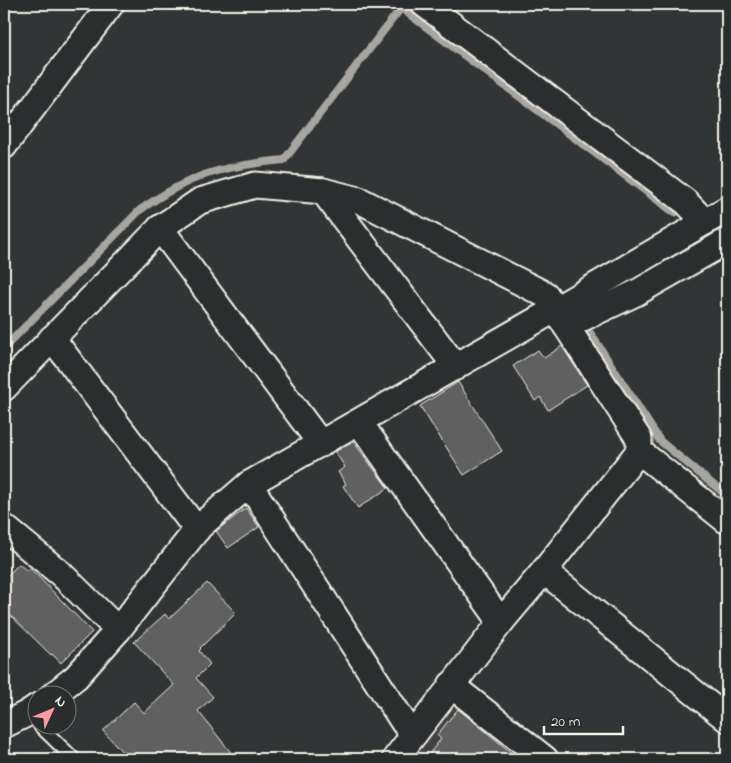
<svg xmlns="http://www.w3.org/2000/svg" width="731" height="763" viewBox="0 0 731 763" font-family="'Indie Flower',sans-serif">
	<rect width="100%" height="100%" fill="#323535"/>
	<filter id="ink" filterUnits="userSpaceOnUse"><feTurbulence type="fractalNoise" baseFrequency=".02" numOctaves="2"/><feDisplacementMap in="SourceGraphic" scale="10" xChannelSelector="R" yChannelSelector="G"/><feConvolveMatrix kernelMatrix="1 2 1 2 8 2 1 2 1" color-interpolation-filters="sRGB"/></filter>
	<g filter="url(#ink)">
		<path fill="#404242" d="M459,702l72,57h-130l43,-54z"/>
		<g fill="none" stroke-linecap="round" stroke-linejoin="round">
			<g stroke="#a6a5a0" stroke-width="8">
				<path d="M591,334l69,107 67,55"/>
				<path d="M4,348l136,-138c51,-36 82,-44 144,-50l117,-152 274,205"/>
			</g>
		</g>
		<g fill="#5f605f" stroke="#f4f1e8">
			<path d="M562,346l25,39 -39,25 -8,-13 -5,4 -22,-35 25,-16 6,8z"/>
			<path d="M458,382l44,69 -38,24 -44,-69z"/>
			<path d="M353,441l35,47 -30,20 -15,-22 3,-2 -8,-12 7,-5 -10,-15z"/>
			<path d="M246,508l13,19 -31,21 -12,-17z"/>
			<path d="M19,564l8,7 3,-3 62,64 -31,31 -9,-9 -1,1 -47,-46v-30z"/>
			<path d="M207,583l29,30 -36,35 1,1 -2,2 11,13 -14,14 17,19 -15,14 38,48h-107l-26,-28 31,-29 10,11 30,-28 -40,-43 31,-28 4,5z"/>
			<path d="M458,709l37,30 24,20h-94l16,-20 -4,-4z"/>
		</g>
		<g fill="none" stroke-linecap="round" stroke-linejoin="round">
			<g stroke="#f4f1e8" stroke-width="16">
				<path id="lane" d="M40,726l34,33"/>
			</g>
			<g stroke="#f4f1e8" stroke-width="29">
				<g id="street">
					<path d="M424,4l262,198 19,20"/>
					<path d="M4,146l107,-142"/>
					<path d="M323,191l133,176"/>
					<path d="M160,228l161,216"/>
					<path d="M566,326l70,-33 91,-52"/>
					<path d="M52,338l145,192"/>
					<path d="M4,388l156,-160 40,-27 55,-16 68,6 36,9 187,95 93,144v12l88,70"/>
					<path d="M359,422l142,200"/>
					<path d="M249,484l155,239 11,10"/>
					<path d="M4,527l57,47 57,56"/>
					<path d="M544,571l183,148"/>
					<path d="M451,685l94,74"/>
					<path d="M52,696l24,-19 42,-47 81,-103 50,-43 307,-175 171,-100"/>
					<path d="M4,725l24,-12 10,-7"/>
					<path d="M395,759l106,-137 43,-51 95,-120"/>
				</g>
			</g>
			<use href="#lane" stroke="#2a2d2e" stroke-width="12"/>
			<use href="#street" stroke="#2a2d2e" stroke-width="25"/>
		</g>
	</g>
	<rect width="731" height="763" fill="none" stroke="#2a2d2e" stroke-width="20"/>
	<rect x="10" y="10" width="711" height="743" fill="none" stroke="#f4f1e8" stroke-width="2" filter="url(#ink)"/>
	<g transform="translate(52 710) rotate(46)"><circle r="24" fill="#2a2d2e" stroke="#7b7b78"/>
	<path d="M0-4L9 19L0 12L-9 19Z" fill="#ff9aa2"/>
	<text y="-8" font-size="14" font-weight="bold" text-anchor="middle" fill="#f4f1e8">N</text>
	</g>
	<path d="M544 726v8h79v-8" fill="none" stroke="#f4f1e8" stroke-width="2.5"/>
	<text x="551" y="726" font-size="15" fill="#f4f1e8" stroke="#2a2d2e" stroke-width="4" paint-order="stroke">20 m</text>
</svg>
